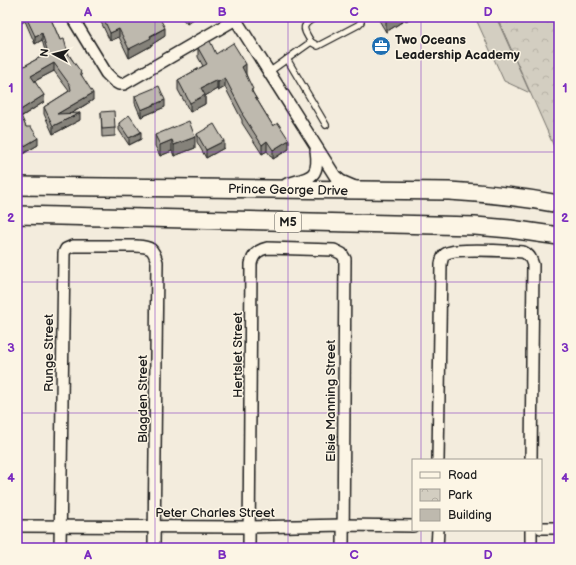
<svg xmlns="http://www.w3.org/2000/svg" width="576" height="565" viewBox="0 0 576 565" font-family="'Balsamiq Sans',sans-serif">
	<defs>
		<pattern id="park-crowns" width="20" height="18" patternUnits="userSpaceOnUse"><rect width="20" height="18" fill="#d3cec1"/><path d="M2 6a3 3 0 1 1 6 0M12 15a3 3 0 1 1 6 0" fill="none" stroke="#b5b0a5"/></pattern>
	</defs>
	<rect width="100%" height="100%" fill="#f3ecdd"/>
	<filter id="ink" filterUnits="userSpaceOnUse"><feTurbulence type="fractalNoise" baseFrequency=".025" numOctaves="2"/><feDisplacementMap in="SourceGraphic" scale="8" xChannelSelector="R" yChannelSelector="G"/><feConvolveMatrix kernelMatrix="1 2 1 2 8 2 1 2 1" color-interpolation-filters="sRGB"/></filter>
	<g filter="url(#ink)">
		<path fill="#d3cec1" stroke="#78756e" d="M475,17h21l34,76 -26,-12z"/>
		<path fill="url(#park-crowns)" stroke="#78756e" d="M497,17h62v141z"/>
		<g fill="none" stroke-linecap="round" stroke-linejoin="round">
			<g stroke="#1c1c1c" stroke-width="8">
				<g id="lane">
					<path d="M316,17c-16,9 -13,11 -5,25l7,4 40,-21 3,-3v-5"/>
					<path d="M287,59l39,66"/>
					<path d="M269,72l42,-30"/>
				</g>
			</g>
			<g stroke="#1c1c1c" stroke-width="14">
				<g id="street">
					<path d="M72,17l34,56 8,8 5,3h5l112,-65"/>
					<path d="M234,17l101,159 6,5 14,6"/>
					<path d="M287,184c23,-7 33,-5 29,-34"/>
					<path d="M438,460l3,-196c1,-4 1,-9 6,-11 11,-5 61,-2 76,-1 7,3 8,7 10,13l-2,195"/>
					<path d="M17,526l232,1 95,-2 69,1"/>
					<path d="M541,528h18"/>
					<path d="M60,548l4,-295 2,-4 7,-3h63c15,1 17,2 21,16l-3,286"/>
					<path d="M249,548l2,-284c2,-10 7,-14 16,-16l67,2 8,4 3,5 -2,289"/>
					<path d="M437,548l1,-18"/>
					<path d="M531,548v-18"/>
				</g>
			</g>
			<g stroke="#1c1c1c" stroke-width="20">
				<g id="primary">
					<path d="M17,186l432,5c37,2 73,6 110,13"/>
					<path d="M17,215l458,11 35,3 49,7"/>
				</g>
			</g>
			<use href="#lane" stroke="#fcf5e5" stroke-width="5.5"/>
			<use href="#street" stroke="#fcf5e5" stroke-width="11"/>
			<use href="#primary" stroke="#fcf5e5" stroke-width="17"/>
		</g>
		<g fill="#a39f96" stroke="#1c1c1c">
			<path d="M17,17h33l10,23 21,34 12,26 -22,14 9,6 -27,14 -9,-20v-7l25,-16 -15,-20 -19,10 9,21 -23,15 5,10 12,18 -17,10 -2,-7 -2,1v-79l29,-16 -4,-14 -7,4 -10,-23 -6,3 -2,-3z"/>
			<path d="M100,17h59l6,19 -14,9v1l-22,12 -10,-21 -9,4 -10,-21z"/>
			<path d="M181,17h15l-9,7z"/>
			<path d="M377,17h36l-7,4 -1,-1 -19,12z"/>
			<path d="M198,48l18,6 30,20 7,19 20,33 16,23 -16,10 -6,-8 -5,3 -20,-31v-3l-17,-33 -7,4 -1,-2 -12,7v8l-15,8 -12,-22v-10l25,-14 -5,-9z"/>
			<path d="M135,96l30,11 -24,10 -6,-14z"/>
			<path d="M101,112l14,16v8l-13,1z"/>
			<path d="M119,123l22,16 -12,6 -10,-15z"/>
			<path d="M197,134l27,14 -18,10 -9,-16z"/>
			<path d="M155,135l40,13 -21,8 -2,-5 -12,5 -5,-10z"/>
		</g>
		<g fill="#85827a" stroke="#1c1c1c">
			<path d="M19,17h6v4l-6,3z"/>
			<path d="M187,17h9l-9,7z"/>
			<path d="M390,17h15v3l-19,12v-13z"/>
			<path d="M406,17h7l-7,4z"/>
			<path d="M165,28v8l-14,9v1l-22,12v-9z"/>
			<path d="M119,29v8l-9,4v-8z"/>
			<path d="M42,33v7l-7,4v-8z"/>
			<path d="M54,63v8l-23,12v-7z"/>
			<path d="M246,64v10l-4,3v-10z"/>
			<path d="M225,78v9l-7,4v-9z"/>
			<path d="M217,80v9l-12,7v8l-15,8v-9l11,-15z"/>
			<path d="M93,93v7l-36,22v-8z"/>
			<path d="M44,95v7l-25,16v-7z"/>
			<path d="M165,100v7l-24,10v-7z"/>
			<path d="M80,113v7l-27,14v-8z"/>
			<path d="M141,132v7l-12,6v-7z"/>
			<path d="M195,137v11l-21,8v-11z"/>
			<path d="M38,138v7l-17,10v-7z"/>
			<path d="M172,140v11l-12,5v-11z"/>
			<path d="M289,140v9l-16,10v-9z"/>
			<path d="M17,141h2v7l-2,1z"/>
			<path d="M224,141v7l-18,10v-8z"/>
			<path d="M267,141v10l-5,3v-9z"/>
		</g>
		<g fill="#beb9ae" stroke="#1c1c1c">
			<path d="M26,17h24l10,23 4,-1 4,15 13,18 -1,1 13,20 -36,21 23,-1 -27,13 -9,-19 27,-17 -1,-5 -16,-22 -23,13 13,19 -25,16 7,16h5l7,11 -17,10 -2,-7h-2v-71l31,-17 -6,-20 -7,3z"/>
			<path d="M103,17h56l6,11 -15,8 1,2 -22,11 -10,-20 -9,4z"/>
			<path d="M385,17h5l-4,2z"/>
			<path d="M210,41l6,13 17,-11 13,21 -4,3 11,22 -2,1 22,36 5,-3 11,17 -16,10 -6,-9 -5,4 -20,-31 1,-1 -18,-35 -7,4 -1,-2 -16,8 4,7 -15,8 -12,-23 29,-16 -9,-16z"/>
			<path d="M159,86l6,14 -24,10 -6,-14z"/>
			<path d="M114,111l1,17 -13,1 -1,-17z"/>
			<path d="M129,115l12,17 -12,6 -10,-15z"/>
			<path d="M189,121l6,16 -21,8 -2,-5 -12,5 -5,-10z"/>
			<path d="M214,124l10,17 -18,9 -9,-16z"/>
		</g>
	</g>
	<path fill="none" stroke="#7b2cbf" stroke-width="1" stroke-opacity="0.55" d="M155,17v531M288,17v531M421,17v443M17,152h542M17,282h542M17,413h542M421,530v18"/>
	<defs>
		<g id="office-disc" transform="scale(1)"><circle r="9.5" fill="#1f6fb2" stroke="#fcf5e5"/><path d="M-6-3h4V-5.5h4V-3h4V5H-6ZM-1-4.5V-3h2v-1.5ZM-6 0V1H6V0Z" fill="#fff"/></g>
	</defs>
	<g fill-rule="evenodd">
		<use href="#office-disc" x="381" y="46"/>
	</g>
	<g text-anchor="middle" stroke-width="3" stroke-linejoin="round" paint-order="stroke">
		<rect fill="#fcf5e5" stroke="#5f5d58" stroke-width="1" x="275" y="212" width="26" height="20" rx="3"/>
		<g font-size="12" font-weight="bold" fill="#1c1c1c">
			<text x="288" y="226">M5</text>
		</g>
		<g font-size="13" font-weight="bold" fill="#1c1c1c" stroke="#fcf5e5" text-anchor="start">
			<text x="395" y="44">Two Oceans<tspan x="395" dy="15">Leadership Academy</tspan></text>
		</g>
		<g font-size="13" fill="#1c1c1c" stroke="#fcf5e5">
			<text transform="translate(288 189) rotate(1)" y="5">Prince George Drive</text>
			<text transform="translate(48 353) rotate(-90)" y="5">Runge Street</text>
			<text transform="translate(237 355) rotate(-90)" y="5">Hertslet Street</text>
			<text transform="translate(142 399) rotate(-90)" y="5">Blagden Street</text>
			<text transform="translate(330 401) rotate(-90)" y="5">Elsie Manning Street</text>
			<text x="215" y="517">Peter Charles Street</text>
		</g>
	</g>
	<rect width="576" height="565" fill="none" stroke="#fcf5e5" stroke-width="44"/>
	<rect x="412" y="459" width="130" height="72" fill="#fcf5e5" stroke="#a29e95"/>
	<rect x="420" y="472" width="20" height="6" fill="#fcf5e5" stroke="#a29e95"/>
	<text x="448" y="479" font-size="12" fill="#1c1c1c">Road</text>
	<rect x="420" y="489" width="20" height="12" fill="url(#park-crowns)" stroke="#a29e95"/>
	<text x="448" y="499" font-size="12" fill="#1c1c1c">Park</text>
	<rect x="420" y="509" width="20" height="12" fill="#beb9ae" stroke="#a29e95"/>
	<text x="448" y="519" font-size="12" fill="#1c1c1c">Building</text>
	<g transform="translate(54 54) rotate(277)" stroke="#fcf5e5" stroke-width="3" paint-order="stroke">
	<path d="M0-3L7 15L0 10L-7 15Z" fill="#1c1c1c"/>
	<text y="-6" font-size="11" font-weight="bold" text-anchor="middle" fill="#1c1c1c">N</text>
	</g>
	<rect x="22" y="22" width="532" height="521" fill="none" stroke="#7b2cbf" stroke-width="1.5"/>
	<g font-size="13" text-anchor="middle" font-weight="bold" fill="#7b2cbf">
		<text x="88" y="16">A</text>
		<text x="222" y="16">B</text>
		<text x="354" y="16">C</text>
		<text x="488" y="16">D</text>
		<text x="11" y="92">1</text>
		<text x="565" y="92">1</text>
		<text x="11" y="222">2</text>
		<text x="565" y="222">2</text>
		<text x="11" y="352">3</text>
		<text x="565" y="352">3</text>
		<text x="11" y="482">4</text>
		<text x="565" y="482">4</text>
		<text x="88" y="559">A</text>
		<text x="222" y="559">B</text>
		<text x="354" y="559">C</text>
		<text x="488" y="559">D</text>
	</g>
</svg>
